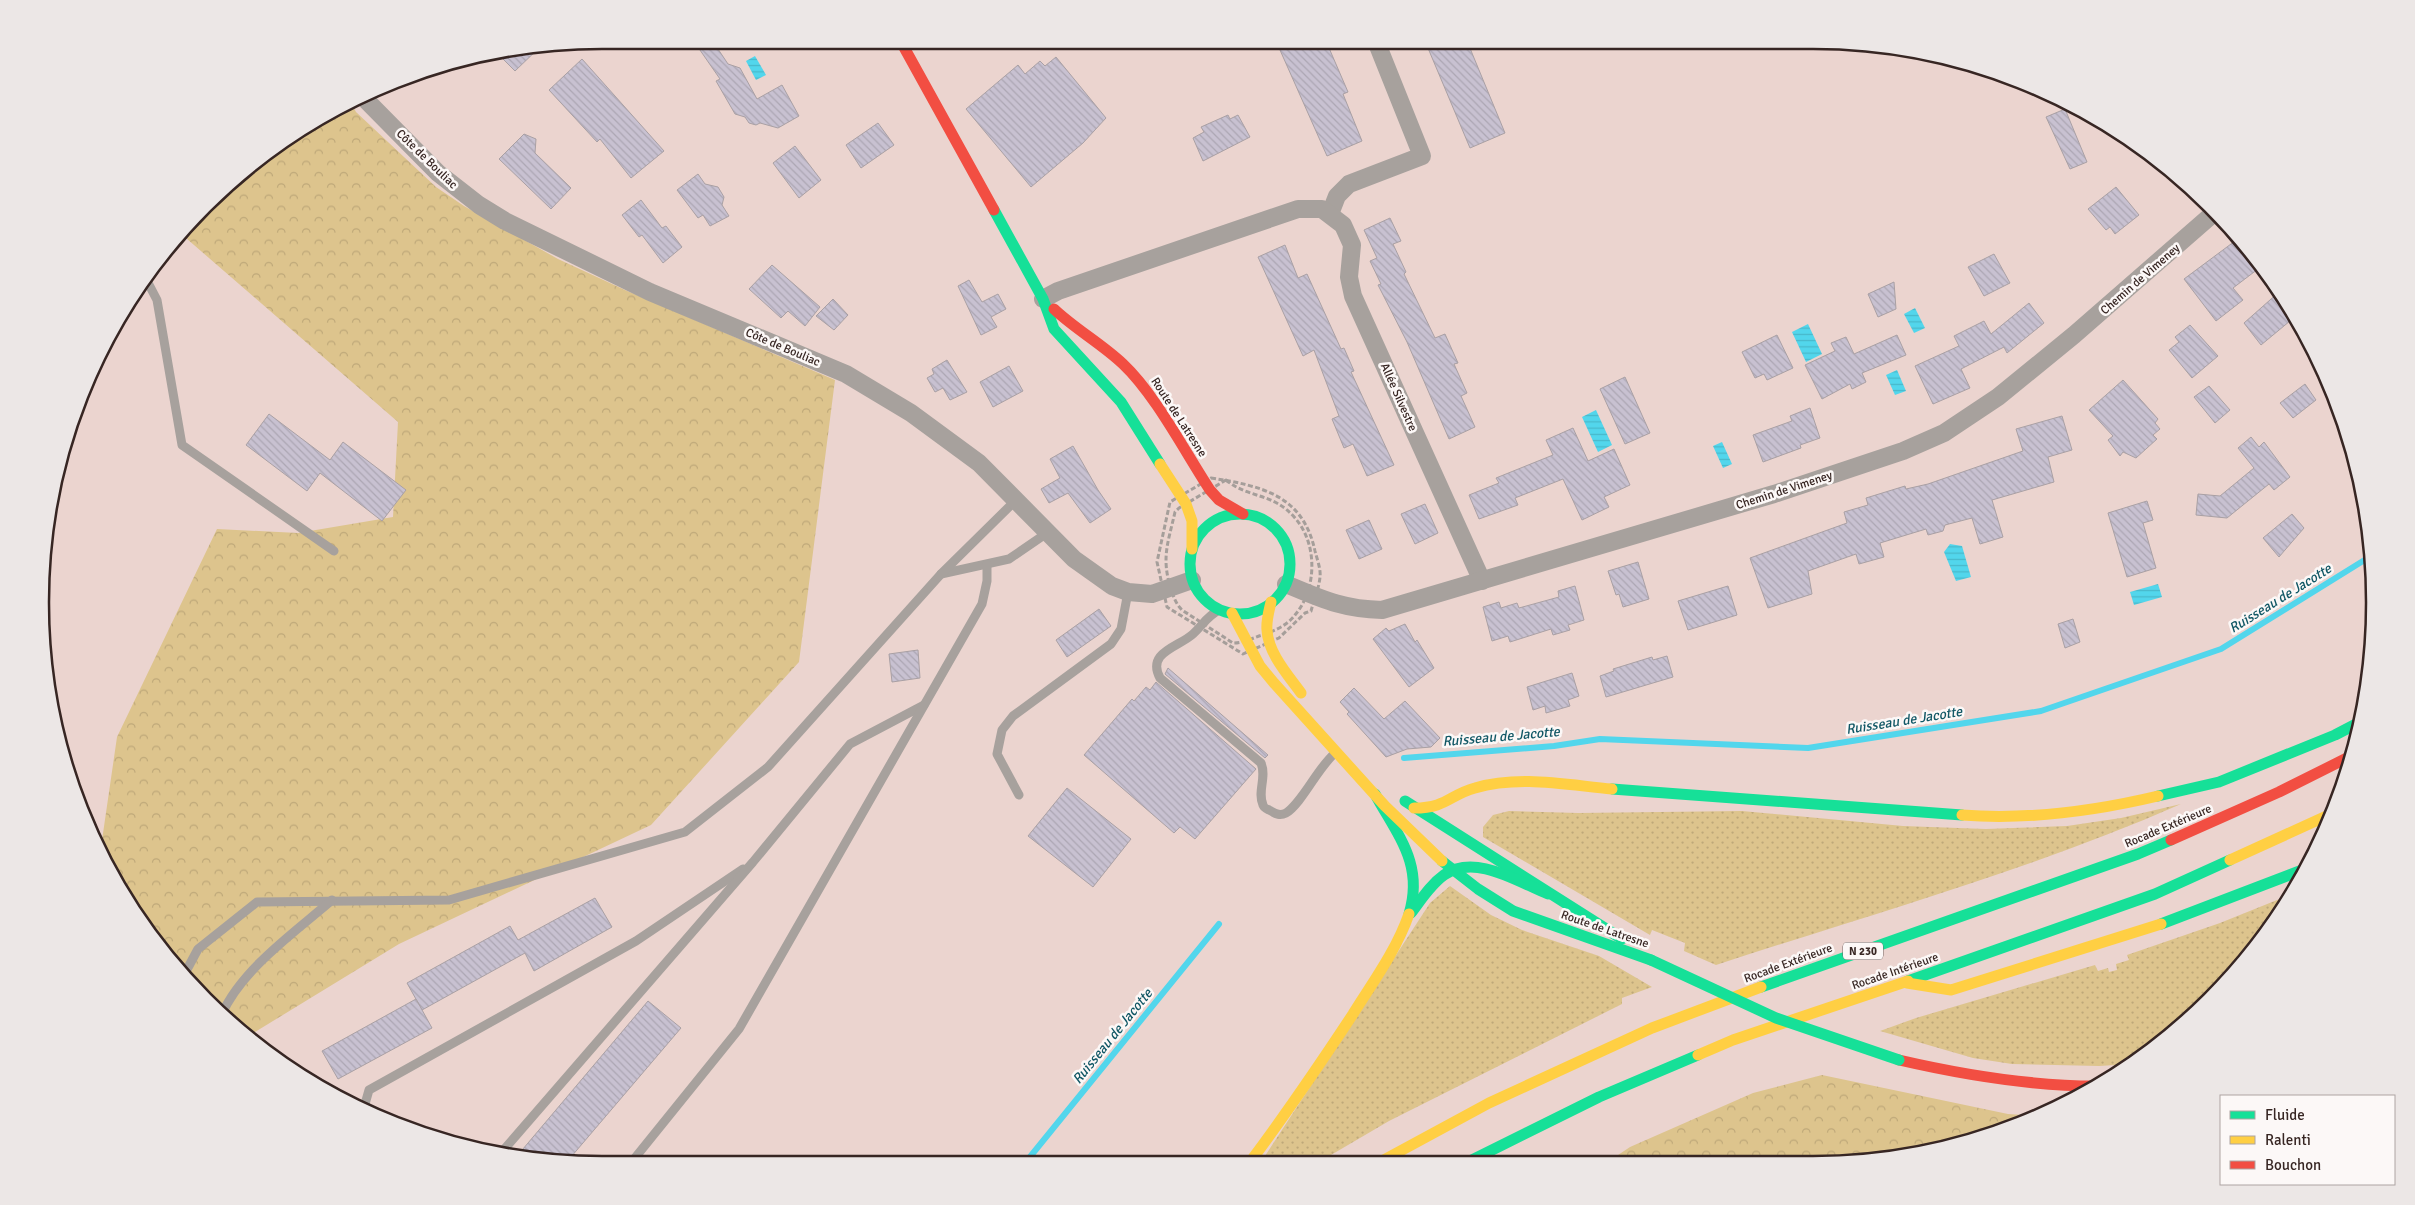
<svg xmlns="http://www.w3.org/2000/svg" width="2415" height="1205" viewBox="0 0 2415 1205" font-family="Signika,sans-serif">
	<defs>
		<pattern id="grass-dots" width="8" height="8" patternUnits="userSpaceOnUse" patternTransform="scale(1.25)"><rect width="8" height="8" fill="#ddc48d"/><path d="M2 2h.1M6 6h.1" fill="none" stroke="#bea879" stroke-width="1.8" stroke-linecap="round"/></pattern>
		<pattern id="forest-crowns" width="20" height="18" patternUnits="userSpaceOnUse" patternTransform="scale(1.25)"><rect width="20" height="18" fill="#ddc48d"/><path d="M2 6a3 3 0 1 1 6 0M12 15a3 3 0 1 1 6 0" fill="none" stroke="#bea879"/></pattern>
		<pattern id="water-rules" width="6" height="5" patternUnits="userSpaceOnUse" patternTransform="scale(1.25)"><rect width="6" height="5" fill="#52d6ec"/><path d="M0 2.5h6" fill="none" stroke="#48b8ca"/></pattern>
		<pattern id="building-back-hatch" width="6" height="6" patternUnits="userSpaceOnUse" patternTransform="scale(1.25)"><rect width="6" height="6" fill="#c8c1d1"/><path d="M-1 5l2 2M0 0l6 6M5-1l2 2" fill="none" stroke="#aca6b3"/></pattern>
	</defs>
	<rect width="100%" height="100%" fill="#ebd4cf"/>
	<g fill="url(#grass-dots)">
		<path d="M2181,804c-150,66 -310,110 -465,161l-32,-14 1,-8 -33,-13 -2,5 -167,-98v-10l10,-12 16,-4 69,2 164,-2 161,15 83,3 81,-3 54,-8z"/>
		<path d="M1450,886l41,29 31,15 77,26 53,31 -30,11v6l-233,117 -70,41h-58l169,-259z"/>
		<path d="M2287,896l-51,77 -104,91 -33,2 -87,-2 -39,-6 -93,-27 36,-13 179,-53 3,6 10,-3 1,4 8,-2 -1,-6 13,-4 -2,-5 93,-32z"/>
	</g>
	<g fill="url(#forest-crowns)">
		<path d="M351,102l5,10 80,75 28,19 94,53 67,31 210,90 -36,282 -148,163 -252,119 -144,88 -2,8 -48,-40 -70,-85 -35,-61 17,-117 100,-208 81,4 95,-16 5,-95 -219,-190 81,-76 61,-41z"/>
		<path d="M1822,1075l186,39 31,2 -12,6 -141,38 -277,1 21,-14 123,-54z"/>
	</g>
	<g fill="url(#water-rules)">
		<path d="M755,56l11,19 -10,5 -10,-19z"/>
		<path d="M1915,308l10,20 -11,5 -10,-19z"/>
		<path d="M1808,324l14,30 -16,8 -14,-30z"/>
		<path d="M1897,370l9,21 -11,4 -9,-20z"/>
		<path d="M1596,410l16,35 -14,7 -16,-35z"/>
		<path d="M1722,442l10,22 -9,4 -10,-22z"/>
		<path d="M1950,544l12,2 9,31 -15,4 -12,-29z"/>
		<path d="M2158,584l4,13 -28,8 -4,-13z"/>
	</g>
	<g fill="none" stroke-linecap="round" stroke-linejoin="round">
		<g stroke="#52d6ec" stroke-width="6">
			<path d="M1404,758l150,-12 46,-7 208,9 233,-37 180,-62 150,-93"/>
			<path d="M1025,1163l194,-239"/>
		</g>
	</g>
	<g fill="url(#building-back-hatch)" stroke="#a9a0a4">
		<path d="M693,40h19l16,24 12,4 17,31 25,-14 17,31 -21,12 -18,-5 -4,2 -7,-2 -4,-6 -10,-3 -19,-33 4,-2z"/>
		<path d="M1276,41h50l22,51 -5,2 19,47 -35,15z"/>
		<path d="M1425,41h42l38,92 -35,15z"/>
		<path d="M541,46l-26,25 -20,-20 16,-2z"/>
		<path d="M1056,57l50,61 -23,25 -52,44 -65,-78 52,-44 7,9 15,-13 5,5z"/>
		<path d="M582,59l82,92 -33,27 -31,-39 -3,3 -48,-52z"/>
		<path d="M2065,109l22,53 -17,7 -24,-52z"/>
		<path d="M1228,115l2,4 8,-4 12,22 -47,24 -10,-23 11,-6 -3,-5z"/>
		<path d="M878,123l16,22 -33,23 -15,-23z"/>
		<path d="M524,134l12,5 -1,14 36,35 -20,21 -52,-50z"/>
		<path d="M795,146l26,34 -22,18 -26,-35z"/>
		<path d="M698,174l7,10 13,3 6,10 -2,8 7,11 -19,10 -7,-11 -5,3 -21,-28z"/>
		<path d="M2116,187l23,28 -24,19 -5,-7 -4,3 -18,-21z"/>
		<path d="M641,200l21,28 4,-2 16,21 -19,16 -21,-28 -3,2 -17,-22z"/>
		<path d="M1390,218l11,23 -8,3 13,28 -2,2 31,64 10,-4 13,29 -4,1 13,29 -6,3 14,31 -26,12 -42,-97 -29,-57 3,-1 -11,-23 7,-3 -13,-28z"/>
		<path d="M2235,241l23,28 -25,19 10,12 -27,21 -32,-42z"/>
		<path d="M1285,245l13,33 9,-4 34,75 3,-1 10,23 -3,1 43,93 -27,11 -14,-32 -9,4 -12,-29 7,-3 -25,-66 -11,6 -45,-99z"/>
		<path d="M1994,254l16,29 -26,13 -16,-29z"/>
		<path d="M772,265l48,42 -15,19 -17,-15 -7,7 -32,-29z"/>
		<path d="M969,280l13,22 16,-8 8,15 -15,8 6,10 -16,8 -23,-49z"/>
		<path d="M1894,282l2,27 -18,8 -10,-23z"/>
		<path d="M2279,292l17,24 -35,29 -17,-22z"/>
		<path d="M833,299l15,16 -14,15 -18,-14z"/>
		<path d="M2029,303l15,20 -37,30 -3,-6 -43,22 9,19 -37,16 -18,-38 44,-20 -5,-10 30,-15 7,13z"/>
		<path d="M2190,325l28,31 -26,22 -23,-28 10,-8 -4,-5z"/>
		<path d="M1777,335l16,33 -26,12 -3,-6 -9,4 -13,-26z"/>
		<path d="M1897,335l9,20 -44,18 4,9 -14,7 -2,-5 -28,15 -17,-34 30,-14 -4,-8 15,-6 8,17z"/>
		<path d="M947,360l20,32 -17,8 -7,-12 -8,4 -8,-14 7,-4 -2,-5z"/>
		<path d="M1009,366l14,25 -30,16 -13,-25z"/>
		<path d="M1625,377l25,56 -25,11 -25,-55z"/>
		<path d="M2123,380l35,39 -3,4 5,6 -7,6 4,4 -21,19 -13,-6 -3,4 -12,-16 5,-4 -24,-26z"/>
		<path d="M2305,384l11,16 -23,18 -13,-15z"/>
		<path d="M2209,386l21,24 -15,13 -21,-26z"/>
		<path d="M1810,408l10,30 -20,7 1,3 -38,14 -10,-27 39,-14 -2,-5z"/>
		<path d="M269,414l61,46 13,-18 63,48 -24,31 -62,-48 -13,18 -61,-46z"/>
		<path d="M2062,416l10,34 -24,7 6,25 -62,18 11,37 -23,7 -8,-26 -27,7 -2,6 -15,4 -2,-6 -46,14 4,14 -25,7 -3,-10 -48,17 4,23 -44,14 -18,-50 97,-35 -3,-11 24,-7 -2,-7 39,-12 1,3 22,-5 95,-33 -7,-22z"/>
		<path d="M1573,428l15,33 26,-12 16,36 -26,12 5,10 -27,13 -19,-41 -48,19 3,7 -39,14 -10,-24 30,-12 -3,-5 57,-23 -7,-15z"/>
		<path d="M2251,437l8,10 5,-5 26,35 -16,13 -5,-6 -42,34 -31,-3 2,-21 22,2 34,-28 -16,-20z"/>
		<path d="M1073,446l25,44 13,19 -21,14 -22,-30 -19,10 -8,-14 19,-11 -10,-19z"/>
		<path d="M2147,501l6,19 -10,3 13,45 -29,9 -19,-64z"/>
		<path d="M1425,504l13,29 -23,11 -14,-30z"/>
		<path d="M2292,514l12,14 -25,29 -16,-19z"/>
		<path d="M1369,520l13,29 -23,10 -13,-29z"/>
		<path d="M1638,562l11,37 -26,8 -4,-13 -3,1 -8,-24z"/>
		<path d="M1575,586l9,34 -16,5 2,5 -17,5 -2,-6 -41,13 -2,-6 -16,5 -9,-34 16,-5 2,6 16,-5 2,5 40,-11 -1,-6z"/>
		<path d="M1728,586l9,29 -49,15 -10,-29z"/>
		<path d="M1099,609l12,17 -44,31 -11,-17z"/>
		<path d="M2073,619l7,23 -15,6 -7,-24z"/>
		<path d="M1405,624l10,18 2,-2 17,28 -25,19 -36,-48 13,-11 3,3z"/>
		<path d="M918,650l2,28 -28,4 -3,-28z"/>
		<path d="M1667,656l6,21 -67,20 -6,-21 14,-5 -1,-2 39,-12 1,3z"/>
		<path d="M1168,668l100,87 -3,3 -100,-84z"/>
		<path d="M1572,673l7,23 -11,4 2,6 -24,7 -1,-7 -12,4 -6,-23z"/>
		<path d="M1156,682l100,87 -61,70 -15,-12 -6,6 -90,-78 48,-56 2,2 12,-14 4,3z"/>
		<path d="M1354,688l30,31 21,-18 35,37 -9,9 -24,2 -21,8 -39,-43 2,-2 -9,-10z"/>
		<path d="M1067,788l64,51 -38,48 -65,-51z"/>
		<path d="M595,898l17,29 -78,44 -9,-18 -103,57 -15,-27 103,-57 8,14z"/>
		<path d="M416,999l16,29 -94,51 -16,-28z"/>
		<path d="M648,1001l33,27 -116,136 -48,-8z"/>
	</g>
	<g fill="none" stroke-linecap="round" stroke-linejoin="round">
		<g stroke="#a59e9a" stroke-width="3" stroke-dasharray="5 2.5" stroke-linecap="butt">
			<path d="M1211,478c51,8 92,17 104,73 2,8 6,18 5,26 -1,11 -6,23 -9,34l-6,2 -26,25 -36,16 -76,-47 -10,-45 13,-60z"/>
			<path d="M1226,480c23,19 47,12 69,38 23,26 22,71 0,97 -8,11 -23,17 -36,21 -8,3 -17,7 -26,7l-51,-33c-6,-6 -8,-12 -11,-21 -10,-31 -3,-46 4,-77l4,-4z"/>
		</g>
		<g stroke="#a7a19d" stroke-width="9">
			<path d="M145,277l12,23 25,145 152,106"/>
			<path d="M941,574l68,-15 38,-26"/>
			<path d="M1219,610c-13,7 -16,15 -26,24 -14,13 -47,18 -33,44l101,85c6,14 -4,29 2,42 1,4 5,4 8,6 5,3 9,5 15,2 16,-10 31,-44 48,-59"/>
			<path d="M1019,795l-22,-41 5,-24 11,-14 98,-72 10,-15 7,-37"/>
			<path d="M184,975l14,-26 59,-47 192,-2 236,-68 83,-65 173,-193 75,-74"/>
			<path d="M222,1014c20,-45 73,-82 110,-114"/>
			<path d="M363,1111l6,-21 267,-149 107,-72"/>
			<path d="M501,1153l252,-291 97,-118 74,-39"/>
			<path d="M630,1164l109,-135 243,-425 5,-23v-16"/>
		</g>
		<g stroke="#a7a19d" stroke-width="18">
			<path d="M363,97l75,76 41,32 26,16 145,71 196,82 65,39 68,50 95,96 38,27 16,6 24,2 40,-14"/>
			<path d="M1330,214l7,-18 12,-12 73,-28 -46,-115"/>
			<path d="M1043,299l15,-8 240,-82h24l21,16 9,20 -3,32 4,19 129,285"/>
			<path d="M1286,584c36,15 56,25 96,26l392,-116 129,-43 41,-18 54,-36 76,-62 141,-123"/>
		</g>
		<g stroke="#16e098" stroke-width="11">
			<path d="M994,210l49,89 11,30 67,73 39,62"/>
			<circle cx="1240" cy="564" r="50"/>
			<path d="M1612,789l350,26"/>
			<path d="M1375,794c23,42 49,70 34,120"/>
			<path d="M2158,796l61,-14 116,-47 25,-13"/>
			<path d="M1405,801l217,138"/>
			<path d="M1442,861l36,28 35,22 138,49"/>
			<path d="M1411,913c10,-13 19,-28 33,-38 31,-22 74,7 104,19"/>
			<path d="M2161,924l144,-55"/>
			<path d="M1908,981l247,-87 75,-34"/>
			<path d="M1761,987l377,-133 33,-14"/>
			<path d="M1470,1161l129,-64 99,-42"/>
		</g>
		<g stroke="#ffcf43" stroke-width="11">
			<path d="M1160,464l26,40 6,17v28"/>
			<path d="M1271,602c-2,9 -5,19 -4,28 1,23 21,45 34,63"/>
			<path d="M1232,613l28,53 14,17 111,123 57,55"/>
			<path d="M1414,808c33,0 35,-13 61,-20 44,-13 92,-3 137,1"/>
			<path d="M1962,815c66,5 133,-4 196,-19"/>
			<path d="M2230,860l101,-46"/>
			<path d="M1907,983l44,7 210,-66"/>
			<path d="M1698,1055l35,-15 175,-59"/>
			<path d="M1250,1162c36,-48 70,-98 103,-148 20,-32 43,-63 56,-100"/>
			<path d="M1380,1162l109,-59 163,-75 109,-41"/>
		</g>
		<g stroke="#f24e42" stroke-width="11">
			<path d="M900,40l94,170"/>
			<path d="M1054,309c21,20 48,35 69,55 32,30 62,88 87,126l9,10 24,14"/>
			<path d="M2171,840l108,-48 74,-37"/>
			<path d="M1899,1060c65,15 130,26 197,26"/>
		</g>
		<path stroke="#16e098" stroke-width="11" d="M1651,960l125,58 123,42"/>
	</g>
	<g text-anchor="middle" stroke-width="5" stroke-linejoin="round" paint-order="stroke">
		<rect fill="#fcf8f7" stroke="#726563" stroke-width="1" x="1843" y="942.5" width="40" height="17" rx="4"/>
		<g font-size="11" font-weight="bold" fill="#372623">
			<text x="1863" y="955">N 230</text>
		</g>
		<g font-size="12" fill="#372623" stroke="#fcf8f7">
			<text transform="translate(427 159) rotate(44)" y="4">Côte de Bouliac</text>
			<text transform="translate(2140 279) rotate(-41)" y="4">Chemin de Vimeney</text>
			<text transform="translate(783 347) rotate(23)" y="4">Côte de Bouliac</text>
			<text transform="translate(1399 397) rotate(66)" y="4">Allée Silvestre</text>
			<text transform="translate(1179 417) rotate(57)" y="4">Route de Latresne</text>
			<text transform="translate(1784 490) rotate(-18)" y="4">Chemin de Vimeney</text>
			<text transform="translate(2168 826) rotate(-23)" y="4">Rocade Extérieure</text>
			<text transform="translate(1605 929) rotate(19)" y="4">Route de Latresne</text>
			<text transform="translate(1788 963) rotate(-20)" y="4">Rocade Extérieure</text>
			<text transform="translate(1895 971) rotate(-19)" y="4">Rocade Intérieure</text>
		</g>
		<g font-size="14" font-style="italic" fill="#115765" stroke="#fcf8f7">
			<text transform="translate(2280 598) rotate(-32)" y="5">Ruisseau de Jacotte</text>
			<text transform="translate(1904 720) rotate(-9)" y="5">Ruisseau de Jacotte</text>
			<text transform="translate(1501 736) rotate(-5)" y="5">Ruisseau de Jacotte</text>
			<text transform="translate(1112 1036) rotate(-51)" y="5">Ruisseau de Jacotte</text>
		</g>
	</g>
	<path d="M0 0H2415V1205H0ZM602 49H1813A553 553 0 0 1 2366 602V603A553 553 0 0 1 1813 1156H602A553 553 0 0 1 49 603V602A553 553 0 0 1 602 49Z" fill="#ece7e6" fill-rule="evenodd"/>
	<path fill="none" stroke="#372623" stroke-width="2.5" d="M602 49H1813A553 553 0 0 1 2366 602V603A553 553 0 0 1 1813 1156H602A553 553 0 0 1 49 603V602A553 553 0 0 1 602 49Z"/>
	<rect x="2220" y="1095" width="175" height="90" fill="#fcf8f7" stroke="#ada4a2"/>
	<rect x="2230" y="1111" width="25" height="8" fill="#16e098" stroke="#ada4a2"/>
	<text x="2265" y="1120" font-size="15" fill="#372623">Fluide</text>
	<rect x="2230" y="1136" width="25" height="8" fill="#ffcf43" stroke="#ada4a2"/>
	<text x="2265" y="1145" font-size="15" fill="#372623">Ralenti</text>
	<rect x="2230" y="1161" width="25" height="8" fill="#f24e42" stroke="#ada4a2"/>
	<text x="2265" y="1170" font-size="15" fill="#372623">Bouchon</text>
</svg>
